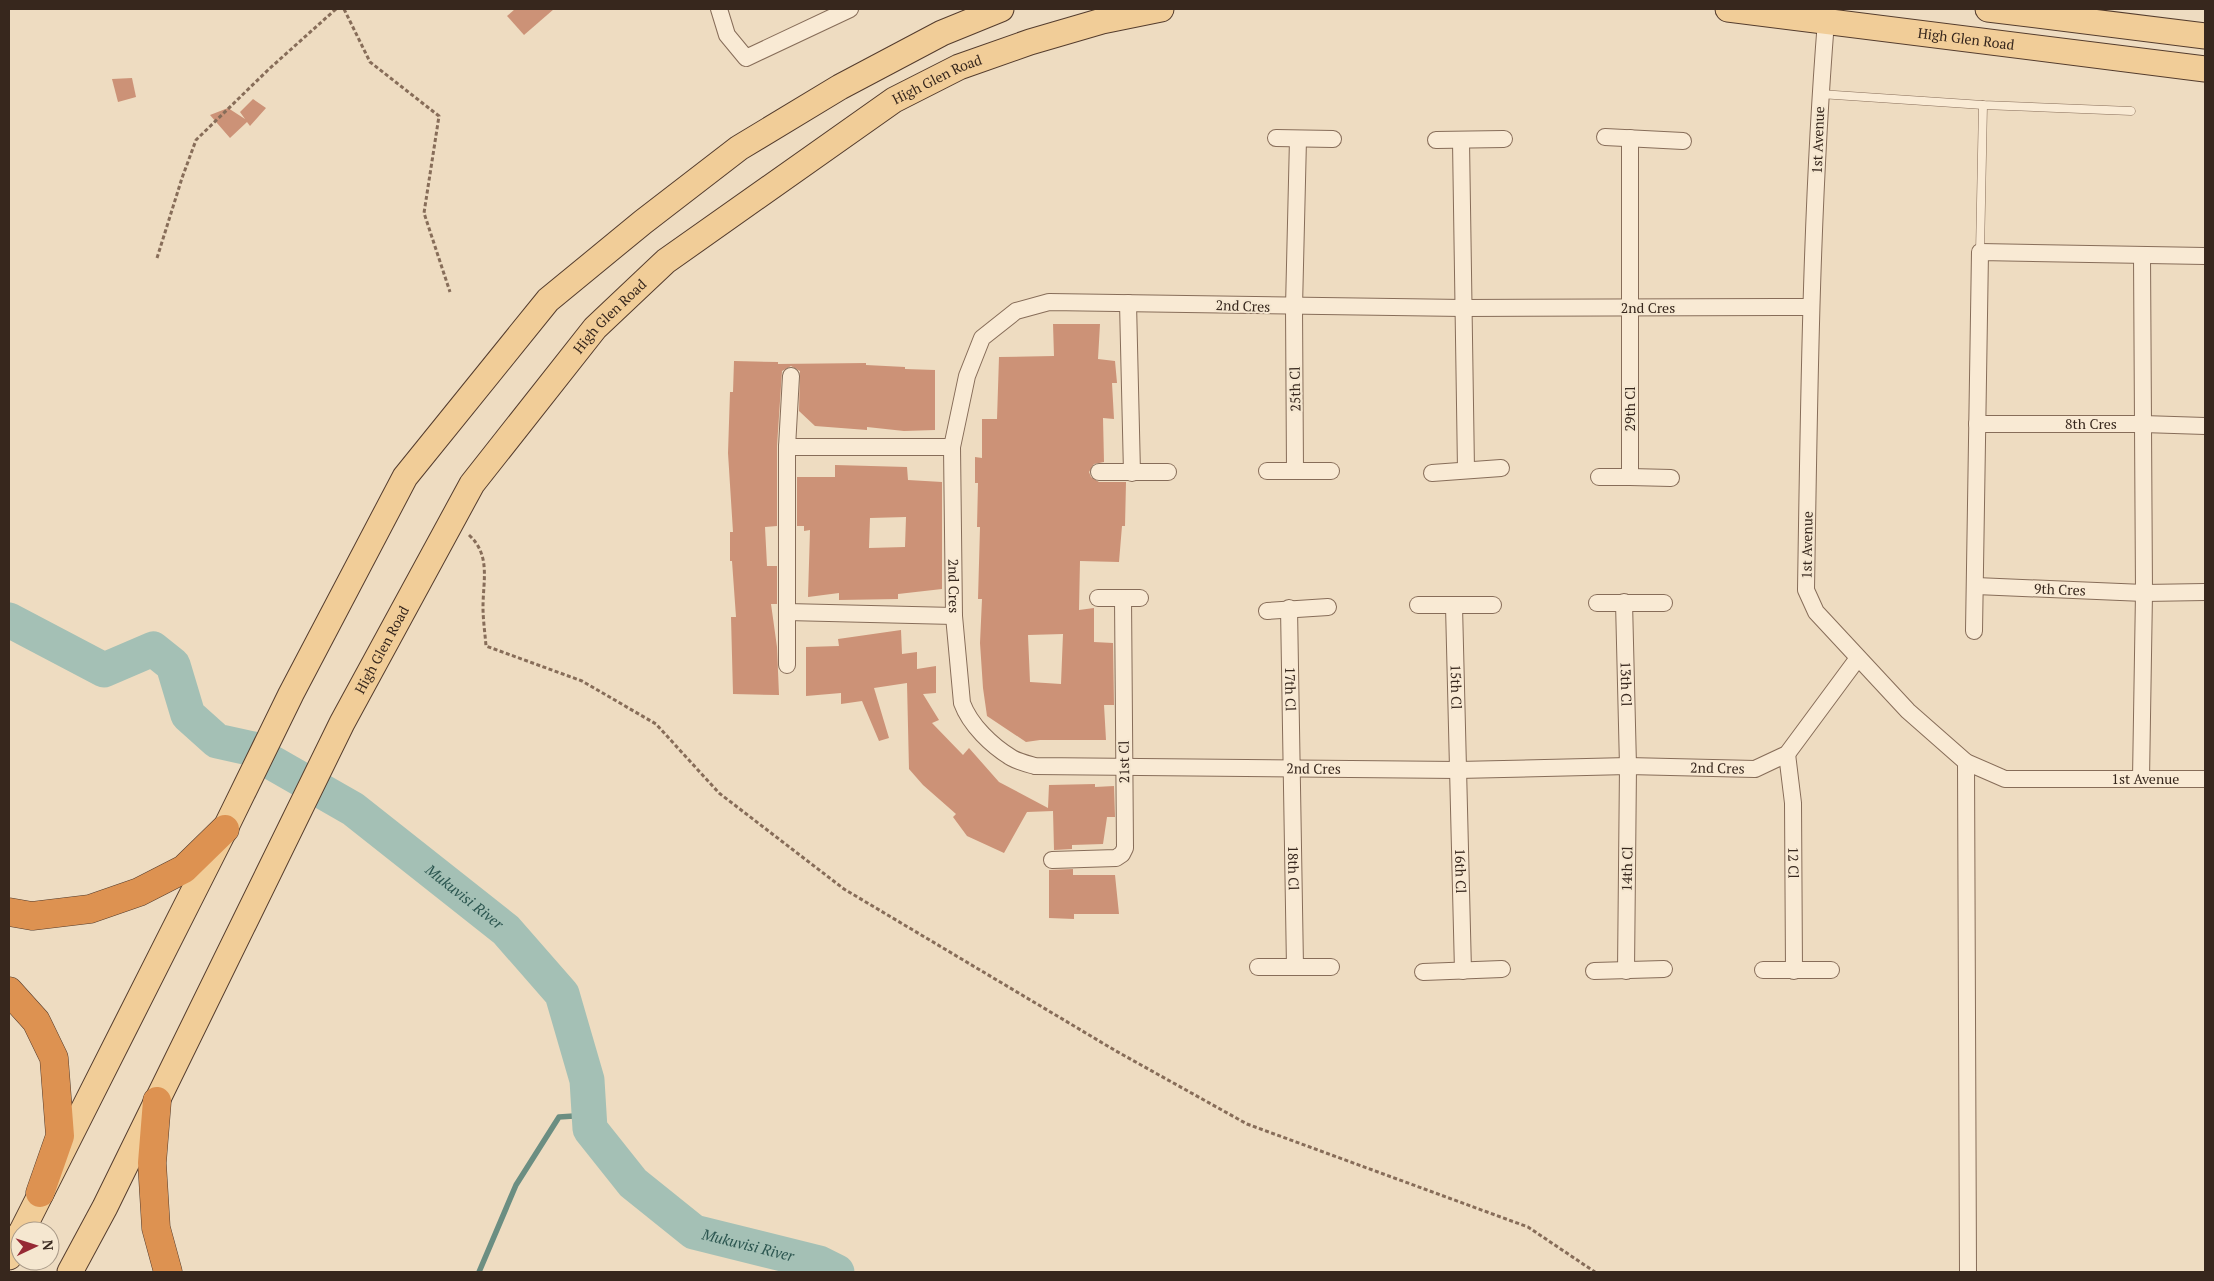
<svg xmlns="http://www.w3.org/2000/svg" width="2214" height="1281" viewBox="0 0 2214 1281" font-family="'PT Serif',serif">
	<rect width="100%" height="100%" fill="#eedcc1"/>
	<g fill="none" stroke-linecap="round" stroke-linejoin="round">
		<path stroke="#6b8e82" stroke-width="5.5" d="M479,1272l37,-87 43,-68 30,-2"/>
		<path stroke="#a4c0b5" stroke-width="35" id="s1" d="M9,620l95,50 49,-21 20,16 15,50 29,26 41,9 4,7 91,52 153,121 56,64 25,86 3,49 43,54 61,49 125,31 18,9"/>
	</g>
	<g fill="#cc9277" fill-rule="evenodd">
		<path d="M515,9h39l-30,26 -17,-19z"/>
		<path d="M132,78l4,19 -18,5 -6,-23z"/>
		<path d="M253,99l13,9 -16,18 -3,-4 -17,16 -20,-23 18,-7 17,11 -5,-7z"/>
		<path d="M1053,324h47l-2,35 17,2 2,22h-5l2,36 -11,-1 1,44 -10,2 -5,8 2,5 8,5h27l-1,44h-3l-3,36 -39,-1 -1,49 15,-2v34l19,1 1,62h-10l2,35h-66l-14,2 -39,-26 -4,-28 -3,-45 2,-44h-4l2,-72h-3l1,-44h-3v-26l7,1v-39h15l2,-62 55,-1zM1063,634l-2,50 -31,-2 -2,-47z"/>
		<path d="M734,361l44,1v2l88,-1v2l39,2v2l30,1v60l-31,1 -37,-4v3l-52,-4 -16,-15 1,-40 -9,-5 -9,5 -5,75v80l-12,1 2,39h10v38h-6l6,43 2,48 -46,-1 -2,-77h5l-4,-56h-2v-29h3l-5,-79 2,-61h3z"/>
		<path d="M835,465l72,2 1,13 34,2v107l-44,5v5l-59,1v-7l-31,4 2,-67 -6,1v-5h-7v-49h38zM906,517l-1,30 -36,1 1,-30z"/>
		<path d="M901,630l1,24 15,-2v17l19,-3v27l-13,1 16,26 -7,3 31,32 6,-7 30,34 49,26 1,-23 46,-1v3l19,-1 1,31h-8l-4,27 -31,1v4l-18,1 -1,-39 -26,1 -23,41 -37,-17 -14,-19 3,-3 -33,-29 -14,-16 -2,-86 -33,5 15,50 -10,3 -17,-40 -21,3v-11l-35,3v-49l33,-1 -1,-7z"/>
		<path d="M1073,869v6h42l4,39h-45v5l-25,-1v-48z"/>
	</g>
	<g fill="none" stroke-linecap="round" stroke-linejoin="round">
		<g stroke="#876d59" stroke-width="9">
			<g id="lane">
				<path d="M1820,94l163,11 148,6"/>
				<path d="M1980,252l3,-147"/>
			</g>
		</g>
		<g stroke="#876d59" stroke-width="18">
			<g id="street">
				<path d="M719,9l8,26 19,23 104,-49"/>
				<path id="s2" d="M1826,21c-15,189 -17,379 -20,569l10,22 92,99 58,51 39,17h200"/>
				<path d="M1605,137l78,4"/>
				<path d="M1276,138l57,1"/>
				<path d="M1436,140l68,-1"/>
				<path d="M1461,141l5,329"/>
				<path d="M1128,303l4,170"/>
				<path id="s3" d="M1811,307l-348,1 -414,-6 -33,9 -34,27 -15,38 -15,71 2,169 8,87c8,22 30,43 50,55 7,4 16,6 23,8l423,4 170,-4 127,3 32,-15 71,-96"/>
				<path id="s4" d="M1977,424h166l62,2"/>
				<path d="M787,447h165"/>
				<path d="M1267,471h64"/>
				<path d="M1295,471l-1,-164 4,-168"/>
				<path d="M1099,472h69"/>
				<path d="M1432,473l69,-5"/>
				<path d="M1599,477h31v-339"/>
				<path d="M1630,477l41,1"/>
				<path id="s5" d="M1976,586l168,7 61,-1"/>
				<path d="M1098,598h42"/>
				<path id="s6" d="M1624,602l4,164 -2,205"/>
				<path d="M1597,603h67"/>
				<path d="M1418,605h75"/>
				<path id="s7" d="M1454,606l9,365"/>
				<path id="s8" d="M1289,608l6,359"/>
				<path d="M1267,611l61,-4"/>
				<path d="M787,612l167,4"/>
				<path d="M1974,631l6,-379 225,4"/>
				<path d="M787,665v-218l4,-71"/>
				<path id="s9" d="M1787,754l6,49 1,168"/>
				<path d="M1966,762l2,510"/>
				<path d="M2141,779l3,-186 -2,-338"/>
				<path d="M1052,860l64,-2 6,-4 3,-6 -2,-250"/>
				<path d="M1258,967h73"/>
				<path d="M1763,970h68"/>
				<path d="M1594,971l70,-2"/>
				<path d="M1423,972l79,-3"/>
			</g>
		</g>
		<g stroke="#543c2d" stroke-width="27">
			<g id="primary">
				<path id="s10" d="M1728,9l477,60"/>
				<path d="M1988,9l217,27"/>
				<path d="M22,1231l203,-402 66,-135 114,-217 143,-177 95,-78 96,-74 101,-61 102,-54 59,-24"/>
				<path d="M9,1257l11,-23"/>
				<path id="s11" d="M70,1272l35,-65 237,-484 130,-239 123,-156 71,-67 228,-161 65,-33 71,-25 72,-21 59,-12"/>
			</g>
		</g>
		<g stroke="#543c2d" stroke-width="29">
			<g id="highway">
				<path d="M9,912l23,4 58,-7 49,-17 45,-23 41,-40"/>
				<path d="M9,991l27,30 18,37 6,78 -20,57"/>
				<path d="M157,1101l-5,62 4,65 12,44"/>
			</g>
		</g>
		<g stroke="#876d59" stroke-width="3" stroke-dasharray="4 2.5" stroke-linecap="butt">
			<path d="M344,9l26,53 69,54 -15,97 26,79"/>
			<path d="M157,258l25,-80 14,-38 73,-71 67,-60"/>
			<path d="M469,535c22,20 14,46 14,72 0,13 2,26 3,39l96,35 74,43 63,69 125,96 272,162 131,73 281,103 67,45"/>
		</g>
		<use href="#lane" stroke="#f9ead4" stroke-width="8"/>
		<use href="#street" stroke="#f9ead4" stroke-width="16"/>
		<use href="#primary" stroke="#f1cd98" stroke-width="25"/>
		<use href="#highway" stroke="#dd9251" stroke-width="28"/>
	</g>
	<g text-anchor="middle" stroke-width="4" stroke-linejoin="round" paint-order="stroke">
		<g font-size="14" fill="#37271d" stroke="#f5e7d0">
			<text dy="5" stroke="none"><textPath href="#s10" startOffset="240">High Glen Road</textPath></text>
			<text dy="5" stroke="none"><textPath href="#s11" startOffset="1508">High Glen Road</textPath></text>
			<text transform="translate(1818 140) rotate(-88)" y="5">1st Avenue</text>
			<text transform="translate(1243 306) rotate(2)" y="5">2nd Cres</text>
			<text x="1648" y="313">2nd Cres</text>
			<text dy="5" stroke="none"><textPath href="#s11" startOffset="1102">High Glen Road</textPath></text>
			<text transform="translate(1295 389) rotate(-91)" y="5">25th Cl</text>
			<text transform="translate(1630 409) rotate(-90)" y="5">29th Cl</text>
			<text dy="5" stroke="none"><textPath href="#s4" startOffset="114">8th Cres</textPath></text>
			<text transform="translate(1807 545) rotate(-89)" y="5">1st Avenue</text>
			<text dy="5" stroke="none"><textPath href="#s3" startOffset="1092">2nd Cres</textPath></text>
			<text dy="5" stroke="none"><textPath href="#s5" startOffset="84">9th Cres</textPath></text>
			<text dy="5" stroke="none"><textPath href="#s11" startOffset="696">High Glen Road</textPath></text>
			<text dy="5" stroke="none"><textPath href="#s6" startOffset="82">13th Cl</textPath></text>
			<text dy="5" stroke="none"><textPath href="#s7" startOffset="81">15th Cl</textPath></text>
			<text dy="5" stroke="none"><textPath href="#s8" startOffset="81">17th Cl</textPath></text>
			<text transform="translate(1124 762) rotate(-91)" y="5">21st Cl</text>
			<text dy="5" stroke="none"><textPath href="#s3" startOffset="1992">2nd Cres</textPath></text>
			<text dy="5" stroke="none"><textPath href="#s3" startOffset="1588">2nd Cres</textPath></text>
			<text dy="5" stroke="none"><textPath href="#s2" startOffset="989">1st Avenue</textPath></text>
			<text dy="5" stroke="none"><textPath href="#s9" startOffset="109">12 Cl</textPath></text>
			<text dy="5" stroke="none"><textPath href="#s8" startOffset="260">18th Cl</textPath></text>
			<text transform="translate(1627 869) rotate(-89)" y="5">14th Cl</text>
			<text dy="5" stroke="none"><textPath href="#s7" startOffset="265">16th Cl</textPath></text>
		</g>
		<g font-size="15" font-style="italic" fill="#2c5650" stroke="#f5e7d0">
			<text dy="5" stroke="none"><textPath href="#s1" startOffset="574">Mukuvisi River</textPath></text>
			<text dy="5" stroke="none"><textPath href="#s1" startOffset="1054">Mukuvisi River</textPath></text>
		</g>
	</g>
	<rect width="2214" height="1281" fill="none" stroke="#37271d" stroke-width="20"/>
	<g transform="translate(35 1246) rotate(86)"><circle r="24" fill="#f5e7d0" stroke="#a99a88"/>
	<path d="M0-4L9 19L0 12L-9 19Z" fill="#962934"/>
	<text y="-8" font-size="14" font-weight="bold" text-anchor="middle" fill="#37271d">N</text>
	</g>
</svg>
